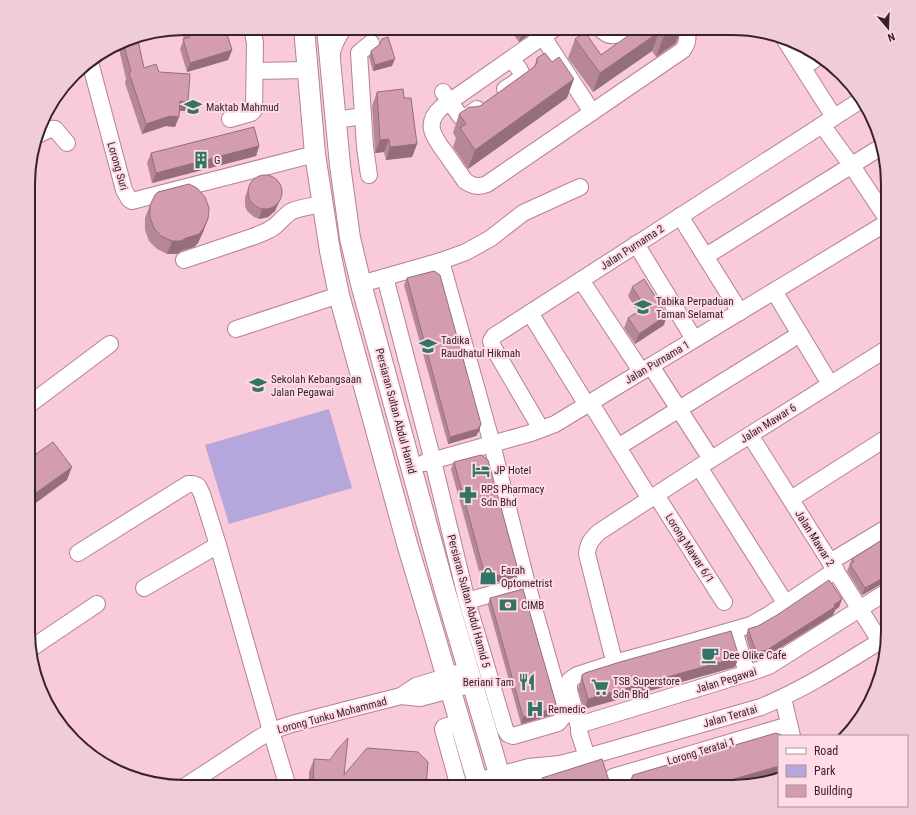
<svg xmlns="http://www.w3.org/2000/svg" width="916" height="815" viewBox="0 0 916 815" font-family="'Roboto Condensed',sans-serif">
	<rect width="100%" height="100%" fill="#f9cad9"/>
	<path fill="#b5a6db" d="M329,409l23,79 -123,36 -24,-79z"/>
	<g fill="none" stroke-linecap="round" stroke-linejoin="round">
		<g stroke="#b68193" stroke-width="18">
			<g id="minor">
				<path d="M555,28l-113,79c-20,17 -7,32 5,48 6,9 12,17 18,26 7,5 13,7 22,3l196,-134c5,-7 6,-14 2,-22"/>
				<path d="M600,28c9,11 18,8 28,0"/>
				<path d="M543,37l49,75"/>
				<path d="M785,40l49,77"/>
				<path d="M331,57c2,-11 6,-20 13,-29"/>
				<path d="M90,62l34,128 5,9 3,2 183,-47"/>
				<path d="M803,67l15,-10"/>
				<path d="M255,71l53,-1"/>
				<path d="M505,89c5,-3 18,-10 16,-16 -1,-5 -7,-10 -10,-14"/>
				<path d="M443,92l17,24c6,3 11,-3 17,-7"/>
				<path d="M230,119l21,-6 3,-3 1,-67 -3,-15"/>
				<path d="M335,120l28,-4"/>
				<path d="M822,125l30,41 36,54"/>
				<path d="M38,135c6,-3 10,-7 17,-6l12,14"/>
				<path d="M369,175l-4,-28 -6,-94 12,-10"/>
				<path d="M680,216l60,96"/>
				<path d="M636,244l58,95"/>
				<path d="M706,256l175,-109"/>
				<path d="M184,260l71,-24c7,-3 14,-5 20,-10 6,-5 10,-11 17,-15 9,-4 21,-5 31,-7"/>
				<path d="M385,277l48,184 34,140 38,128 3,5 5,2 45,-13 5,-6v-6l-36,-127 -35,-140 -51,-183"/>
				<path d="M581,280l60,91"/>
				<path d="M361,284l80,-23 25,-9 25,-14 32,-25 57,-26"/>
				<path d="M774,291l56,93"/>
				<path d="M530,313l57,92"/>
				<path d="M236,329l103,-34"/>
				<path d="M651,366l60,93"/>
				<path d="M590,402l60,97"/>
				<path d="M30,404l80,-60"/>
				<path d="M541,429l-48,-82 -2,-6 3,-5 367,-236"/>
				<path d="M750,435l130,206"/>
				<path d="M618,447l182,-113"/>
				<path d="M424,463l107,-30 24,-9 333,-202"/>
				<path d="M699,467l87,137"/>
				<path d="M656,495l68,107"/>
				<path d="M791,499l97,-62"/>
				<path d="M78,553l110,-69h5l5,2 4,8 16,51 53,186 17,56"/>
				<path d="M830,562l58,-35"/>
				<path d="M144,588l74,-43"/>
				<path d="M467,601l60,-17"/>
				<path d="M734,630l13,43"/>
				<path d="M30,649l67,-45"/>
				<path d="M612,653l-25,-99c1,-11 4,-14 12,-22l100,-65 189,-119"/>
				<path d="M401,696l15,-10 52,-16"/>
				<path d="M783,698l9,38"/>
				<path d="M579,727l6,-4 173,-53 11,-4 119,-75"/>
				<path d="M587,757l-8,-25v-5l-10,-37v-5l1,-5 7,-5 37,-12 74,-20 63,-18 19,-11 66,-44"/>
				<path d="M613,777l176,-52"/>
				<path d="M477,781l52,-14 31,-3 27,-7 174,-50c44,-18 85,-45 126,-70"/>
				<path d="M184,787l75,-49 12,-7 21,-7 46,-12 63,-16 19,2 53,-14"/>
				<path d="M459,787l-16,-58 1,-2 16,-5"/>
				<path d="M500,787l32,-9 19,-10"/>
			</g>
		</g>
		<g stroke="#b68193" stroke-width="22">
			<g id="major">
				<path d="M304,28l11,126 15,97 9,44 69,252 22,73 49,167"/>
				<path d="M327,28l13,137 10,73 11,46 84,307 58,196"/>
			</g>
		</g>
		<use href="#minor" stroke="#fff" stroke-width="16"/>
		<use href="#major" stroke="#fff" stroke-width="20"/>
	</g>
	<g fill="#b68796">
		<path d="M184,28h44l-1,5 5,17 -4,10 -41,12 -7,-23 4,-10 -3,-10z"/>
		<path d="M509,28h29l-19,14z"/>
		<path d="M638,28h43l-5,15 -20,14 -4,-6 -59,41 -25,-34 7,-19 26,16 36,-25z"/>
		<path d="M134,36l10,32 15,4 26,39h-6l-4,16 -9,-1 -24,8 -17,-51 1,-4 -8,-34z"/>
		<path d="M371,51l21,15 -19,5 -4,-14z"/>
		<path d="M537,58l30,40 -99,71 -15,-22 3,-9 -3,-5 6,-19 21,-8 54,-39z"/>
		<path d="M377,92l27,6 13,46 -5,13 -26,3 -2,-8 -9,1 -3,-47z"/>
		<path d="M259,146l-3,10 -104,27 -5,-20 4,-10z"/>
		<path d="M249,187l32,10 -6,14 -7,6 -9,2 -5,-2 -7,-6 -2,-5v-9z"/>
		<path d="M150,205l58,14 -5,13 -5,11 -4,4 -13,4 -4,3h-10l-10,-5 -8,-8 -4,-11v-12z"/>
		<path d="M407,278l74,146 -2,7 -3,5 -28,8 -44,-159z"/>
		<path d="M632,287l32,38 -29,19 -11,-16 4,-10 10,-6 -10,-16z"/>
		<path d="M454,462l64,108 -2,7 -33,9 -32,-117z"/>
		<path d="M888,536v44l-22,13 -4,2 -15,-24 5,-12z"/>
		<path d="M490,598l66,106 -5,11 -30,9 -33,-119z"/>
		<path d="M842,599l-3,8 -4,3 -2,5 -68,42 -12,3 -7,-24 2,-7z"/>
		<path d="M735,667l-151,42 -6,-20 1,-3 3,-11z"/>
		<path d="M314,759l30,16 82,12h-117v-15z"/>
		<path d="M542,778l69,9h-73z"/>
	</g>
	<g fill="#946e7a">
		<path d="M224,28h4l-2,8z"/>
		<path d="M524,28h14l-19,14z"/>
		<path d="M677,28h4l-5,15 -20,14 7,-19z"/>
		<path d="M659,32l-7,19 -59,41 7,-19z"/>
		<path d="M232,50l-4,10 -41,12 3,-9z"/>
		<path d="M395,59l-3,7 -19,5 2,-6z"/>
		<path d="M574,79l-7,19 -99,71 7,-19z"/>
		<path d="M180,101l8,1 -3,9h-9z"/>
		<path d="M170,116l9,1 -4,10 -9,-1 -24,8 4,-10z"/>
		<path d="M389,139l-5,13 -9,1 5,-13z"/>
		<path d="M417,144l-5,13 -26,3 4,-13z"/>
		<path d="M259,146l-3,10 -104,27 4,-10z"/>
		<path d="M281,197l-6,14 -7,6 -9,2 3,-10z"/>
		<path d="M208,219l-5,13 -5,11 -4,4 -13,4 -4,3h-10l5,-13 14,-3z"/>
		<path d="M667,315l-3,10 -29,19 4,-10z"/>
		<path d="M481,424l-2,7 -3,5 -28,8 2,-7z"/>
		<path d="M72,467l-5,13 -38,28v-10z"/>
		<path d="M518,570l-2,7 -33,9 3,-7z"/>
		<path d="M888,575v5l-22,13 3,-7z"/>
		<path d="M868,586l-2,7 -4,2 3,-7z"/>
		<path d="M842,599l-3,8 -4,3 -2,5 -68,42 -12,3 3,-8z"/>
		<path d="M739,657l-4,10 -151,42 4,-10z"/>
		<path d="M556,704l-5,11 -30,9 2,-7z"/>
		<path d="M779,766v6l-52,15h-21z"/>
	</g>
	<g fill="#d49daf" stroke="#946e7a">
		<path d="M187,28h38l7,22 -42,13 -7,-24 7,-2z"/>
		<path d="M639,28h38l-14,10 -4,-6 -59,41 -25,-34 10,-7 16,23z"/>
		<path d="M134,36h3l7,32 12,-4 3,8 31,2 -2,28 -8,-1 -1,16 -9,-1 -24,8 -17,-51 2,-1 -8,-30z"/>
		<path d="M388,37l7,22 -20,6 -4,-14 9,-7 2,-5z"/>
		<path d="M545,53l7,9 7,-5 15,22 -99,71 -15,-22 6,-4 -7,-10 10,-7h5l6,-1 54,-39 3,-4v-5z"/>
		<path d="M403,89l1,9h7l6,46 -27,3 -1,-8 -9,1 -3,-48z"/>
		<path d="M254,127l5,19 -103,27 -5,-20z"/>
		<circle cx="265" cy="192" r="17"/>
		<path d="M189,184l8,4 8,9 4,11 -1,11 -5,10 -4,5 -13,4 -5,3h-9l-11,-5 -7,-8 -4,-11v-12l5,-10 3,-3z"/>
		<path d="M434,271l6,4 41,149 -3,5 -28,8 -43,-159z"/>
		<path d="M644,279l23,36 -28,19 -11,-16 17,-11 -13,-20z"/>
		<path d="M53,442l19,25 -43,31v-39z"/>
		<path d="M481,455l7,5 30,110 -32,9 -32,-117z"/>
		<path d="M888,536v39l-19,11h-1l-3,2 -15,-24 4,-2 -2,-3z"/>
		<path d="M829,580l13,19 -8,6 1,2 -68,43 -11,2 -8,-23 10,-3 19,-11z"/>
		<path d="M523,589l33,115 -2,4 -31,9 -33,-119z"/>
		<path d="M731,631l8,26 -151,42 -6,-21v-3l3,-2 35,-11z"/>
		<path d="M776,733l8,3h-5v30l-73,21h-76l-1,-3 4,-9z"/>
		<path d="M348,738l-4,37 23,-27 51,4 10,10 -2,25h-113l1,-28 16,1 7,-10z"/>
		<path d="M602,759l9,28h-67l-2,-9z"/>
	</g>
	<defs>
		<g id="school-bare" transform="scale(1.38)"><path d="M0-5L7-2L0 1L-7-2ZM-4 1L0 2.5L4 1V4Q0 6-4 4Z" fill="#327567" stroke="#ffdbe6" stroke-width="2.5" paint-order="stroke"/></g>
		<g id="building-bare" transform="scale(1.38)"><path d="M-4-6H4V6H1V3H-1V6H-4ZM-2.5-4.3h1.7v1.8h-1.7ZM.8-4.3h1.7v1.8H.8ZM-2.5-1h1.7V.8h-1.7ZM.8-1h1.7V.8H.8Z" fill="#327567" stroke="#ffdbe6" stroke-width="2.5" paint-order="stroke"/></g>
		<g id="hotel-bare" transform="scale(1.38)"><path d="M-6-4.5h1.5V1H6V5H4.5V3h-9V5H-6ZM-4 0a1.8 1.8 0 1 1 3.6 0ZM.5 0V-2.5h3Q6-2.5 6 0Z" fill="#327567" stroke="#ffdbe6" stroke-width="2.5" paint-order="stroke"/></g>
		<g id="pharmacy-bare" transform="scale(1.38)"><path d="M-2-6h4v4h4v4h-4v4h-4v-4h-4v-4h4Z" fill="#327567" stroke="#ffdbe6" stroke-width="2.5" paint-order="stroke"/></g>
		<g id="shop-bare" transform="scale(1.38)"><path d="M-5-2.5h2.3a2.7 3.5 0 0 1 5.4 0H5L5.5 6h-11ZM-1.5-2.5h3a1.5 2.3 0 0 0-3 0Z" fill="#327567" stroke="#ffdbe6" stroke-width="2.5" paint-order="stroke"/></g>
		<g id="bank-bare" transform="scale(1.38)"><path d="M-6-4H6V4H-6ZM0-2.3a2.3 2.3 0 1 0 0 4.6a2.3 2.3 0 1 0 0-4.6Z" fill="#327567" stroke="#ffdbe6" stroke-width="2.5" paint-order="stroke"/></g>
		<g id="cafe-bare" transform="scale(1.38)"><path d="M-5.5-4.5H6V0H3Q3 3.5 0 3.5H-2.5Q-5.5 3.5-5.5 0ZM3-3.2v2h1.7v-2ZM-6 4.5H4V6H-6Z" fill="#327567" stroke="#ffdbe6" stroke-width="2.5" paint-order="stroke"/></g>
		<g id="restaurant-bare" transform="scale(1.38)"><path d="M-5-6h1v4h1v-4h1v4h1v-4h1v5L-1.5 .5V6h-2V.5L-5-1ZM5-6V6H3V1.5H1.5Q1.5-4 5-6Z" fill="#327567" stroke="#ffdbe6" stroke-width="2.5" paint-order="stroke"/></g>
		<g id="supermarket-bare" transform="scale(1.38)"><path d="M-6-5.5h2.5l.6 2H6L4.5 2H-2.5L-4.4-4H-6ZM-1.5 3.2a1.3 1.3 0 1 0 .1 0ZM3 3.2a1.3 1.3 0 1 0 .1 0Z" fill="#327567" stroke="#ffdbe6" stroke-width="2.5" paint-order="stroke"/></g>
		<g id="hospital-bare" transform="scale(1.38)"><path d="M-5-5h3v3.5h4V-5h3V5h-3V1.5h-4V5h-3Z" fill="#327567" stroke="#ffdbe6" stroke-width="2.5" paint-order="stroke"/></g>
	</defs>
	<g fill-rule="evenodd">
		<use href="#school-bare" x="193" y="107"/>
		<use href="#building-bare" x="201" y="160"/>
		<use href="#school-bare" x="643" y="307"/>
		<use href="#school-bare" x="428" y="346"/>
		<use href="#school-bare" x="258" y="385"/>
		<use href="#hotel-bare" x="481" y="470"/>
		<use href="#pharmacy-bare" x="468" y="495"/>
		<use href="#shop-bare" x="488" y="576"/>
		<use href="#bank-bare" x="508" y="605"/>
		<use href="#cafe-bare" x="710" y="655"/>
		<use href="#restaurant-bare" x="527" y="682"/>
		<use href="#supermarket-bare" x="600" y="687"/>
		<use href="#hospital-bare" x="535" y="709"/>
	</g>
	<g text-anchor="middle" stroke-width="4" stroke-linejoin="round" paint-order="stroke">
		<g font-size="11" fill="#372229" stroke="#ffdbe6" text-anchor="start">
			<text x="206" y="111">Maktab Mahmud</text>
			<text x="214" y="164">G</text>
			<text x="656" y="305">Tabika Perpaduan<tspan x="656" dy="13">Taman Selamat</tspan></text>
			<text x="441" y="344">Tadika<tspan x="441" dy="13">Raudhatul Hikmah</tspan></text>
			<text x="271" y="383">Sekolah Kebangsaan<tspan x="271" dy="13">Jalan Pegawai</tspan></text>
			<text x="494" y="474">JP Hotel</text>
			<text x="481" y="493">RPS Pharmacy<tspan x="481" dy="13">Sdn Bhd</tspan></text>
			<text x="501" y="574">Farah<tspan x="501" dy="13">Optometrist</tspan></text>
			<text x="521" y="609">CIMB</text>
			<text x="723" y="659">Dee Olike Cafe</text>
			<text x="613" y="685">TSB Superstore<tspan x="613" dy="13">Sdn Bhd</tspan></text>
			<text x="514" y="686" text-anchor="end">Beriani Tam</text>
			<text x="548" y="713">Remedic</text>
		</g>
		<g font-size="11" fill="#372229" stroke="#ffdbe6">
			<text transform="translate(118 166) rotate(74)" y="4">Lorong Suri</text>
			<text transform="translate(632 247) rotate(-33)" y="4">Jalan Purnama 2</text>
			<text transform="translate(657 362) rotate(-31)" y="4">Jalan Purnama 1</text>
			<text transform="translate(396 411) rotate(75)" y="4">Persiaran Sultan Abdul Hamid</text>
			<text transform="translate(768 423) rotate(-32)" y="4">Jalan Mawar 6</text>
			<text transform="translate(815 538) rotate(58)" y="4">Jalan Mawar 2</text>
			<text transform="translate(690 548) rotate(57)" y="4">Lorong Mawar 6/1</text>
			<text transform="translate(469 601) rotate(75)" y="4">Persiaran Sultan Abdul Hamid 5</text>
			<text transform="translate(726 680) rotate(-17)" y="4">Jalan Pegawai</text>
			<text transform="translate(332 715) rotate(-15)" y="4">Lorong Tunku Mohammad</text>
			<text transform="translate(730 716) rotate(-16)" y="4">Jalan Teratai</text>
			<text transform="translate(701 751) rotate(-17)" y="4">Lorong Teratai 1</text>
		</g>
	</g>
	<path d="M0 0H916V815H0ZM184 35H732A149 149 0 0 1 881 184V631A149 149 0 0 1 732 780H184A149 149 0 0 1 35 631V184A149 149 0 0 1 184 35Z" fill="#efccd7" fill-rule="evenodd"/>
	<path fill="none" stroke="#372229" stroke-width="2" d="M184 35H732A149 149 0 0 1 881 184V631A149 149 0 0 1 732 780H184A149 149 0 0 1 35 631V184A149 149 0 0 1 184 35Z"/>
	<rect x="778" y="735" width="130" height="72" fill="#ffdbe6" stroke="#af919a"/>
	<rect x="786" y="748" width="20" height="6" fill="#ffffff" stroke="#af919a"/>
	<text x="814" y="755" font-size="12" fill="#372229">Road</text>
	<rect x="786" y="765" width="20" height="12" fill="#b5a6db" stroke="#af919a"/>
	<text x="814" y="775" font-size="12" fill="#372229">Park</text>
	<rect x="786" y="785" width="20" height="12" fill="#d49daf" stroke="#af919a"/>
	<text x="814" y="795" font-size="12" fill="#372229">Building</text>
	<g transform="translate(888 28) rotate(161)" stroke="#ffdbe6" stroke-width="3" paint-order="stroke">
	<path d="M0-3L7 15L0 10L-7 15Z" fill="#372229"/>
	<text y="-6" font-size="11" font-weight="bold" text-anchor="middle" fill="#372229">N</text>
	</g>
</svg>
